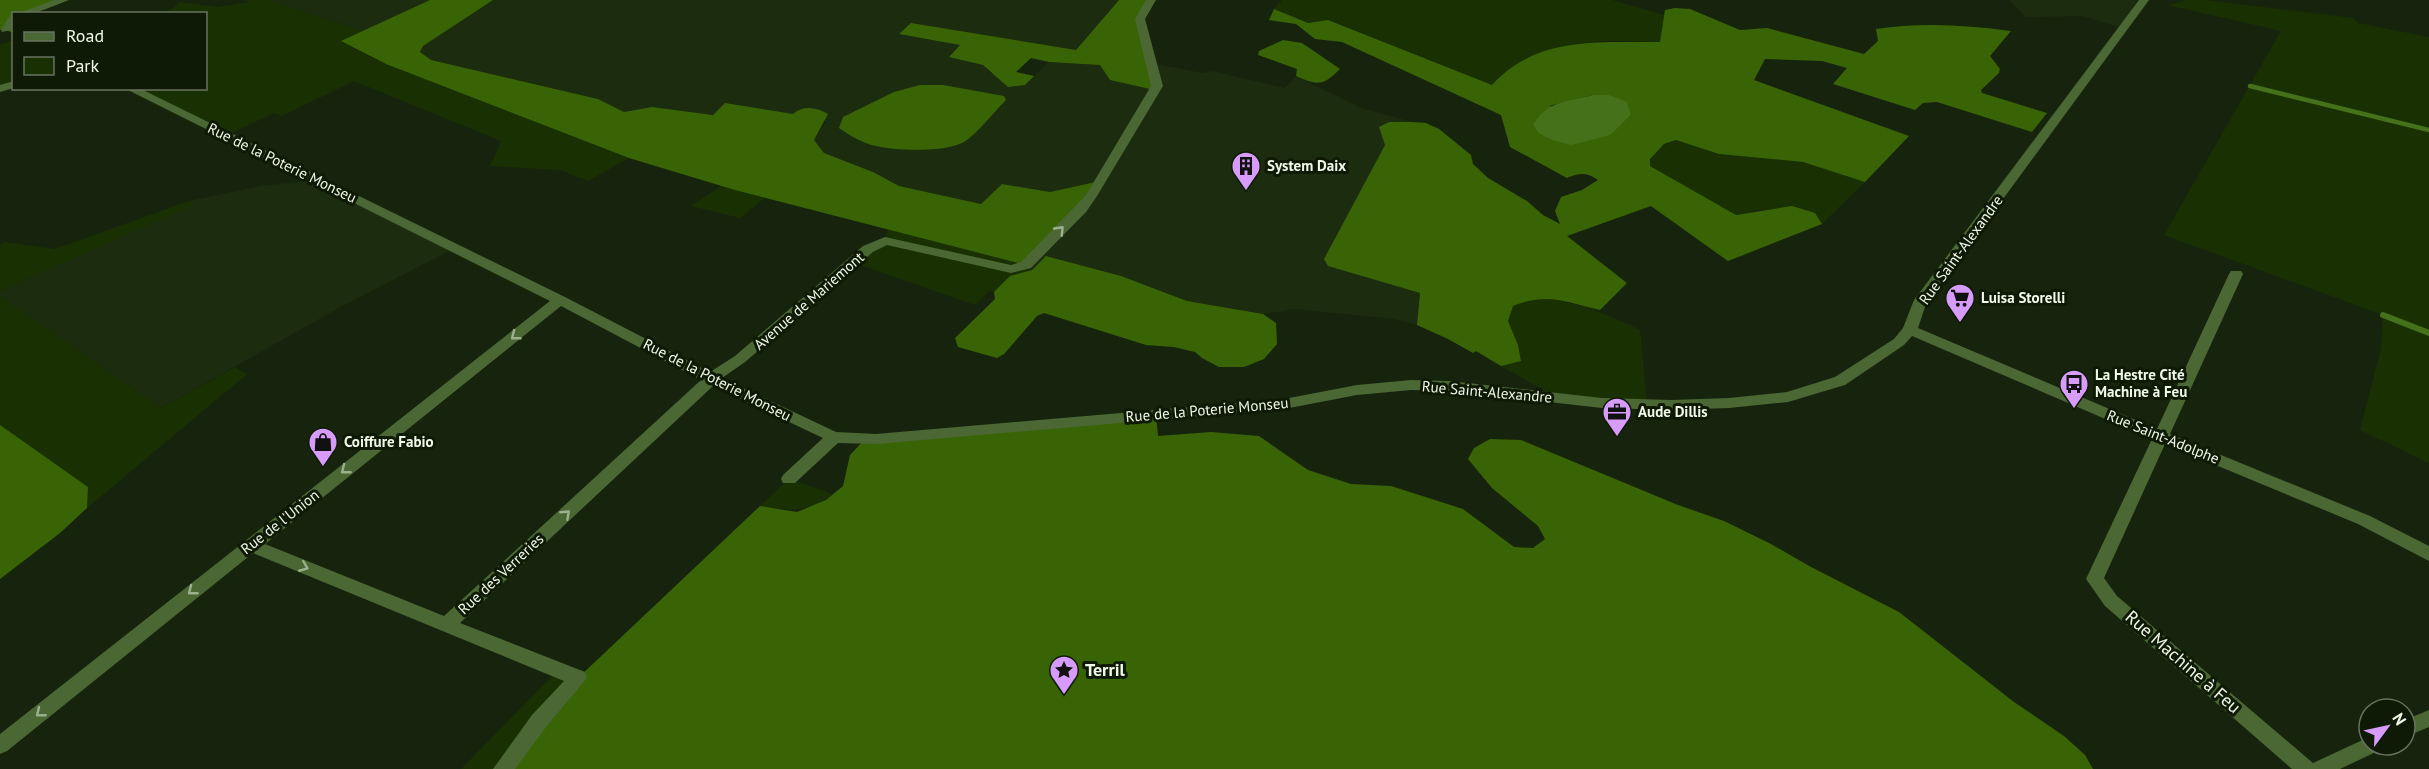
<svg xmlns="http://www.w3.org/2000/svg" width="2429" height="769" viewBox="0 0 2429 769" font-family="'PT Sans',sans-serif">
	<rect width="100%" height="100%" fill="#17240d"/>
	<g fill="#1c2c0f">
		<path d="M269,0h161l-66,31z"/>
		<path d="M493,0h626l-43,50 -164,-26 -13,10 62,11 -12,11 35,9 5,7 36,13 24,-23 51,3 10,15 44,10 -1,-27 49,10 10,-2 73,17 11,-12 65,32 51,14h-23l-4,23 -61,114 4,7 92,27 -3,32 -22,-6 -100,-10 -32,5 -76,-13 -66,-25 -75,-20 -14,14 -6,-5 73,-84 -49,11 -48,-8 -21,20 -82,-18 -26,-14 -49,-19 -10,-13 12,-19 -101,-18 -12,12 -61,-8 -28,5 -26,-13 -167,-39 -8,-4 -3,-4 3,-6z"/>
		<path d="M2009,0h135l-20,28 -42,-12 -56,1z"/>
		<path d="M309,177l146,71 -109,56 -185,104 -161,-112v-5l195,-87 -6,-3 72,-15 37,-4z"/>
	</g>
	<g fill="#193102">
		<path d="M245,0h24l95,31 -22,11 39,20 248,96 -41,23 -28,-11 -70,-4 11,-25 -147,-60 -72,35 -8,-3 -48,23 -97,-47 77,-1v-74l-58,-1 23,-3 9,-8 37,5 32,-5z"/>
		<path d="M1282,0h330l52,15 -3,27c-19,0 -38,-2 -56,-1 -41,2 -85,14 -113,44l-164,-65 -20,3 -34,-14z"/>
		<path d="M2187,0h18l148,18 5,5 71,14v426l-69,-33 21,-81 2,-34 -219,-80 117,-204 -113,-26z"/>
		<path d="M13,40v44l-13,5v-44z"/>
		<path d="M1676,140l44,14 83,8 62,20 -43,42 -7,-11 -55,-3 -24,5 -86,-49c0,-15 13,-21 26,-26z"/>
		<path d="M721,186l44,12 -25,20 -49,-12z"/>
		<path d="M189,201l7,3 -196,87v-46l5,-3 50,7z"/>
		<path d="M888,229l138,36 6,5 -22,6 -16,16 -5,-1 -14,14 -123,-43 33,-21z"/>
		<path d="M0,296l161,112 74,-41 12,7 -160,134 1,-21 -88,-62z"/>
		<path d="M1532,298c40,1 73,15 108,32l7,74 -89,-8 -22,-10 -35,-20 20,-5 -3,-16 -10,-24 5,-15z"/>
		<path d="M789,479l44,15c-24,20 -44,16 -73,12z"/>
		<path d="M558,670l20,8 -75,91h-42z"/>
	</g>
	<g fill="#396405" fill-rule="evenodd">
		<path d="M0,0h64l-32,11 6,2 35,-1 -3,2h-56l-1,19 -7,-3h-6z"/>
		<path d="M430,0h63l-70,46 -3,6 11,8 167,39 26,13 28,-5 61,8 12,-12 68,11c10,-9 23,-7 35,0l-14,26 10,13 49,19 26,14 82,18 21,-20 48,8 50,-11 -74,84 -291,-75 -106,-32 -243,-94 -45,-23z"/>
		<path d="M1119,0h30l-7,13 12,77 -44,-10 -10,-15 -51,-3 -18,-4 -15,14 18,4 -9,9 -17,2 -25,-22 -34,-8 11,-12 -61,-11 12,-11 165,27z"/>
		<path d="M1675,8l15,1 50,21 27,-2 97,26 14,-13 -2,-12c45,-7 90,-4 135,2l-21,25 10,13 -1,4 -18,17 1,3 65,20 -15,19 -95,-30 -14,1 -8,7 -82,-26 14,-16 -25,-7 -57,-2 -11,21 155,56 -44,46 -62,-20 -84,-8 -43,-14 -12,4 -14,15v7l86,49 56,-9 23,7 7,11 -94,37 -77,-55 -84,30 60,47 -27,27c-35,-8 -53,-18 -87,-4l-5,15 10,24 3,16 -20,5 -25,-15 -3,2 -25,-14 -31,-14 3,-32 -92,-27 -4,-7 61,-114 -6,-18 10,-5h23l14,1 13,6 32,26 2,9 15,14 39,23 16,14 17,9 -5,-13 6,-14 21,-7 16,-10c-11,-8 -19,-7 -31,-2l-57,-31 -9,-32 -159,-73 -27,-3 -19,-15 -27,-4 5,-11 34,14 20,-3 164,65c46,-50 107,-42 168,-43l5,-32zM1593,95l38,20 -10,9 -72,-18z"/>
		<path d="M1283,40l19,3 38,26c-17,17 -22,17 -44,7l1,-7 -39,-14 1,-4z"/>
		<path d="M920,85h23l61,11 2,4c-13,13 -25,29 -39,40 -17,13 -70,11 -91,6 -14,-3 -25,-10 -37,-18l4,-11 51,-25z"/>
		<path d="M1046,256l75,20 66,25 76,13 13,9 1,21 -13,15 -20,8h-25l-17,-9 -7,-6 -21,-5 -28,-2 -102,-32 -7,3 -33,38 -7,4 -39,-11 -3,-9 40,-39 -1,-7 16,-16 22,-6z"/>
		<path d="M1156,414l2,22 53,-4 48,4 49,34 43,14 40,2 72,23 51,38 19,1 12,-9 -7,-13 -46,-38 -24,-29 6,-11 16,-9 31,1 157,65 46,16 47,23 40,23 88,45 115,90 50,34 21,19 8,14h-1590l75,-91 182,-172 37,6 29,-12 17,-14 7,-31 15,-16z"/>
		<path d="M0,425l88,62 -1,21 -27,25 -60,46z"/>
	</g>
	<path fill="#45711b" d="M1593,95h16l18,7 4,13 -21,20 -39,10 -19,-5 -13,-7 -6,-8c15,-25 34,-23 60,-30z"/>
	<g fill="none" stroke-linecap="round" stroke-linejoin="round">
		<path stroke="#45711b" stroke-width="4.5" d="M2250,86l179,44"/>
		<path stroke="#45711b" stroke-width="6" d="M2383,315l46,18"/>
		<g fill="#4a6734" fill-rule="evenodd">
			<path d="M54,0h15l-36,14h-17z"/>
			<path d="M1146,0h10l-11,19 18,67 -66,110 -11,16 -55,56 -20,5 -124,-28 -14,7 -128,110 -23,16 114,54 40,2 408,-35 73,-14 54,-5 39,1 152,17 70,2 57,-2 58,-6 48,-15 59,-38 9,-11 11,-28 225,-300h10l-223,304 -8,24 239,101 72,-155 2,-3h10l2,3 -73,160 200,82 59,30v15l-71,-37 -193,-80 -61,134 13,18 196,167 56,-26v8h12l-3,6 -38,18h-48l-187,-163 -19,-27 66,-140 -240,-103 -8,9 -59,40 -57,17 -59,6 -57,2 -70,-2 -152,-17 -39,-1 -54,5 -73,14 -408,35 -38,-1 -43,40h-12l-2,-4 2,-4 40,-37 -110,-52 -253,237 125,49 2,6 -41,49 -31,42h-22l39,-54 32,-34 -311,-128 -246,198 -7,3v-20l550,-433 -426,-213h15l426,209 145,75 25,-16 128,-110 22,-9 126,28 10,-3 65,-67 65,-109 -16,-67zM561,306l140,74 -257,236 -179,-72z"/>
			<path d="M14,14l-3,16 -9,2 -1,-2 9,-15z"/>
			<path d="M14,81v7l-14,4v-7z"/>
			<path d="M2429,710v17l-24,10v-17z"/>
		</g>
	</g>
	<defs><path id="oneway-chevron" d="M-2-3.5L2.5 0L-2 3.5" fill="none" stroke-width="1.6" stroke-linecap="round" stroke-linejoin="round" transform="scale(1.5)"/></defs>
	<g stroke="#9cb08e">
		<use href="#oneway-chevron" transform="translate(1060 230) rotate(-46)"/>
		<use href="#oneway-chevron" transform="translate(515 336) rotate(142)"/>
		<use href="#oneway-chevron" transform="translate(345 470) rotate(142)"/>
		<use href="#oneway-chevron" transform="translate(566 514) rotate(-43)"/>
		<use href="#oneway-chevron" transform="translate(304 567) rotate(22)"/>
		<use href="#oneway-chevron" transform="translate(192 591) rotate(142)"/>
		<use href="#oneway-chevron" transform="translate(40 713) rotate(141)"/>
	</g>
	<defs>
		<g id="building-pin" transform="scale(1.5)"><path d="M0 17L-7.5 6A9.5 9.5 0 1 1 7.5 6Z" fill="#d79bf9" stroke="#0e1a05"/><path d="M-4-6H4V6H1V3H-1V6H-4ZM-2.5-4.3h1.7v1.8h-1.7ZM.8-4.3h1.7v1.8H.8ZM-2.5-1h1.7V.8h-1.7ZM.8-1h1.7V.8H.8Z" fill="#111"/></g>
		<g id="supermarket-pin" transform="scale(1.5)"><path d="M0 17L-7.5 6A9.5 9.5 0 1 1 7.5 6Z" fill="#d79bf9" stroke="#0e1a05"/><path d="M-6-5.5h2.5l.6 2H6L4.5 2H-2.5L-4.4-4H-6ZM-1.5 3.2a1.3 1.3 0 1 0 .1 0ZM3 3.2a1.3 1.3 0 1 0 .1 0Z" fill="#111"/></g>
		<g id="bus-pin" transform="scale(1.5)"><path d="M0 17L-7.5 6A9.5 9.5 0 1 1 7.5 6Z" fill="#d79bf9" stroke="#0e1a05"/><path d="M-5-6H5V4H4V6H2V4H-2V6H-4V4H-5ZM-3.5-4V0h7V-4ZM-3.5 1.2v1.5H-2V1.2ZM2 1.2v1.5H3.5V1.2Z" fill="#111"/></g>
		<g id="office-pin" transform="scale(1.5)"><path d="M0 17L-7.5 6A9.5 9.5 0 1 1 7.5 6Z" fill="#d79bf9" stroke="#0e1a05"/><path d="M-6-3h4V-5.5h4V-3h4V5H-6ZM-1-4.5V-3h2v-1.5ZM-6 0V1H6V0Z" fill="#111"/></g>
		<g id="shop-pin" transform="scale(1.5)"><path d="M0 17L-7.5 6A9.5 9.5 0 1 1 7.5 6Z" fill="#d79bf9" stroke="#0e1a05"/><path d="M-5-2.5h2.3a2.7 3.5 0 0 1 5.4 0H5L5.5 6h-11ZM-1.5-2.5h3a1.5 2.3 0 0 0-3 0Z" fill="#111"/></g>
		<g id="sight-pin" transform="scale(1.5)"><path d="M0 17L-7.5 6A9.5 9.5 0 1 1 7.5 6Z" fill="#d79bf9" stroke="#0e1a05"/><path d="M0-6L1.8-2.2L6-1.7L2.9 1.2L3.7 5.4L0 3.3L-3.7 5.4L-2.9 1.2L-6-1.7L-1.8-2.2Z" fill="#111"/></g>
	</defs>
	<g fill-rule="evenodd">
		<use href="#building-pin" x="1246" y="166"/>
		<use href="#supermarket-pin" x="1960" y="298"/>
		<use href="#bus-pin" x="2074" y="384"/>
		<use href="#office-pin" x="1617" y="412"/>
		<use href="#shop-pin" x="323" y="442"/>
		<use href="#sight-pin" x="1064" y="670"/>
	</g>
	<g text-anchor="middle" stroke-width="6" stroke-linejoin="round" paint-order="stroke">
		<g font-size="15" fill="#eff8e9" stroke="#0e1a05">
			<text transform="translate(282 163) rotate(26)" y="5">Rue de la Poterie Monseu</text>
			<text transform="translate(1961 250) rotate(-54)" y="5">Rue Saint-Alexandre</text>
			<text transform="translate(809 301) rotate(-41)" y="5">Avenue de Mariemont</text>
			<text transform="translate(717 380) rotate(27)" y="5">Rue de la Poterie Monseu</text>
			<text transform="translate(1487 392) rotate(5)" y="5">Rue Saint-Alexandre</text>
			<text transform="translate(1207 410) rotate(-5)" y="5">Rue de la Poterie Monseu</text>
			<text transform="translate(2163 437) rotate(22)" y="5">Rue Saint-Adolphe</text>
			<text transform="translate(280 522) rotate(-38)" y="5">Rue de l'Union</text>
			<text transform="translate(501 574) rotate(-43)" y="5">Rue des Verreries</text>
		</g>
		<g font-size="15" font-weight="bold" fill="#eff8e9" stroke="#0e1a05" text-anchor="start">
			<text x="1267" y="171">System Daix</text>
			<text x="1981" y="303">Luisa Storelli</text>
			<text x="2095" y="380">La Hestre Cité<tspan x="2095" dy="17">Machine à Feu</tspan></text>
			<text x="1638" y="417">Aude Dillis</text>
			<text x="344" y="447">Coiffure Fabio</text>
		</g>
		<g font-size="18" fill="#eff8e9" stroke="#0e1a05">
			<text transform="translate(2183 662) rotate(41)" y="6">Rue Machine à Feu</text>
		</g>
		<g font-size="18" font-weight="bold" fill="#eff8e9" stroke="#0e1a05" text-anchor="start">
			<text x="1085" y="676">Terril</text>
		</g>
	</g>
	<rect x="12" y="12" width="195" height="78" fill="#0e1a05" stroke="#687360" stroke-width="1.5"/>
	<rect x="24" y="32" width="30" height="9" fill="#4a6734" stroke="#687360" stroke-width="1.5"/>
	<text x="66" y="42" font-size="18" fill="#eff8e9">Road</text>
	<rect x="24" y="57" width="30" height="18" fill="#193102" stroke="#687360" stroke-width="1.5"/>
	<text x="66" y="72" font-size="18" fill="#eff8e9">Park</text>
	<g transform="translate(2387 727) rotate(57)"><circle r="28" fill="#0e1a05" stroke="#687360" stroke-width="1.5"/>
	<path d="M0-4.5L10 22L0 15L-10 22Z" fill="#d79bf9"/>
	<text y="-9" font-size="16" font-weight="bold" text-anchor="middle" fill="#eff8e9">N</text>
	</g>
</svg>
